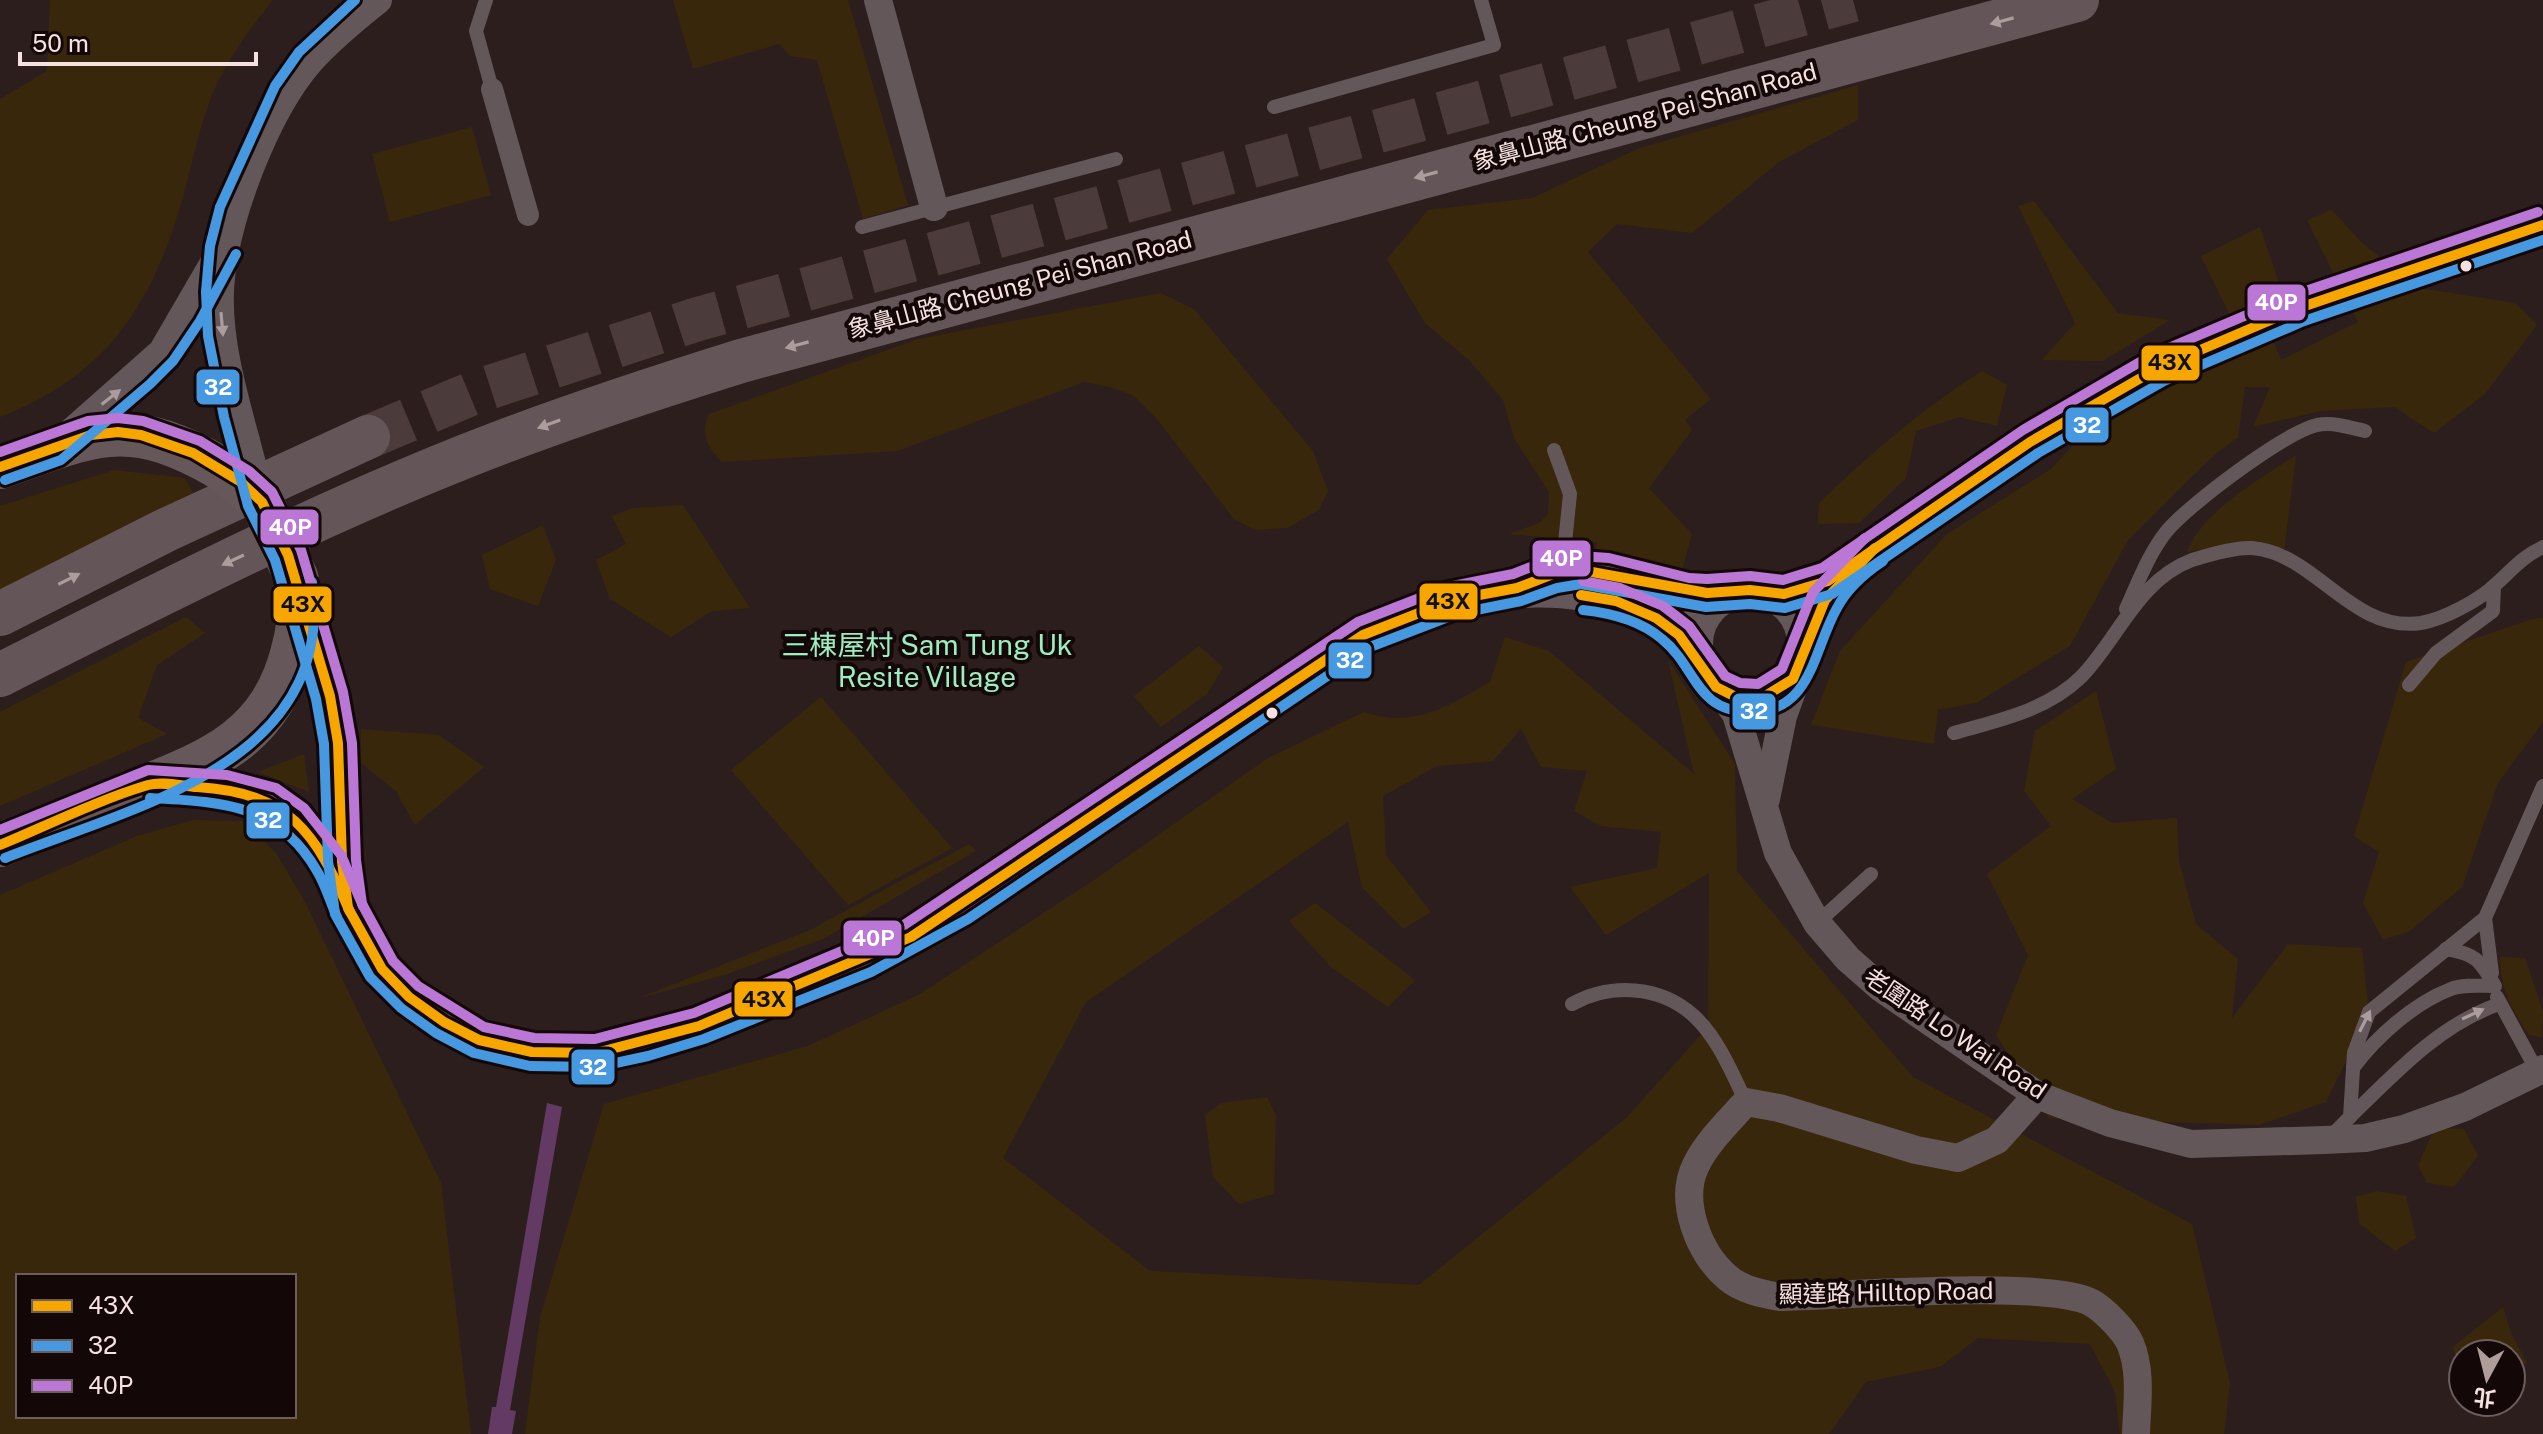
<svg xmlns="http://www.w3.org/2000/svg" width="2543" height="1434" viewBox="0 0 2543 1434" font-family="'Public Sans','Noto Sans TC',sans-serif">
	<rect width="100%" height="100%" fill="#2d1e1e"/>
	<g fill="#39270b" fill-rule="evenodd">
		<path d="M50,0h223c-18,22 -35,45 -49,70 -22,39 -29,85 -41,127 -31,109 -76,178 -183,220v-318l47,-28z"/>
		<path d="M673,0h175l60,205 -45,14 -46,-159 -27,-4 -11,-12 -86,25z"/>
		<path d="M1858,85v35l-79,42 -87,71 -75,-9 -29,28 123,147 -26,21 7,10 -43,58 43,46 -12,43 -56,-11 -28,-12 1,-12 -88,-8 30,-11 9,-9 1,-22 -35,-54 -11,-38 -33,-39 -45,-38 -38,-64 41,-49 104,-12 108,-50z"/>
		<path d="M472,127l19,68 -101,27 -18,-68z"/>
		<path d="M2034,201l84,112 52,7 -67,41 -61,-1 33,-37 -57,-117z"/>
		<path d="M2332,210l30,33 57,45 96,15 22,22 -52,69 -51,39 -40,-26 -73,4 -68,16 17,-40h-25l-7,50 -25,19 -85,84 -58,106 -94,57 -38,7 -4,34 -123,-19 29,-74 107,-117 104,-65 53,-57 136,-76 -39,-80 59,-29 19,56 -7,55 9,22 77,-38 -51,-102z"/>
		<path d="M1161,293l33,16 119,142 15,40 -9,19 -32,18 -32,2 -21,-11 -78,-101 -22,-22 -24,-9 -26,-5 -187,69 -175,11c-15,-15 -22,-28 -13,-48l209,-75z"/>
		<path d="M1982,371l25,14 -10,41 -37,-9 -44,14 -10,47 -47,45 -41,1 1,-21c51,-49 103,-94 163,-132z"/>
		<path d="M2296,455l-12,98 -36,-12 -61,11c14,-40 75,-74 109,-97z"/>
		<path d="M114,470l71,8 9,17 -194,98v-87z"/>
		<path d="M683,505l67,103 -38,3 -41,26 -61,-38 -14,-39 30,-16 -14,-28 21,-8z"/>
		<path d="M543,525l13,35 -18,46 -48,-17 -8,-34z"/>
		<path d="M186,617l19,16 -48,32 -19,53 29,16 -167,72v-94z"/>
		<path d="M2543,618v104l-45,61 -36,104 -52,44 -27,9 -20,-37 16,-51 -25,-16 52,-174 126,-43z"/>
		<path d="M1505,637l44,14 145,123 -26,-114 67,104 2,107 176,206 279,147 38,159 -6,51h-104l-5,-42 -25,-48 -112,-6 -38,29 -74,15 -37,52h-1304l15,-117 64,-213 204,-58 112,-52 177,-116 171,-120 96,-46c51,17 82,-5 126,-30zM1521,729l20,38 46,4 -13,40 27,15 60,6 -4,36 -87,19 36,48 103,-62 -1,154 -82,91 -207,167 -269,-14 -147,-113 83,-156 262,-180 14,65 41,42 28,-17 -45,-57 -3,-59 54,-30 56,-5z"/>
		<path d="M1199,646l24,21 -16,27 -46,33 -27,-31z"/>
		<path d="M2096,691l20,78 -44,30 40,24 65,-5 2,43 17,63 42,35 -6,59 56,-74 74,4 7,66 -43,88 -67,23 -210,-7 -53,-83 32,-80 -41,-81 64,-48 -27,-35 11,-60z"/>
		<path d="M821,697l131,151 -104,57 -117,-135z"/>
		<path d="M361,729l78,6 45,32 -69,58 -19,-34 -35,-28z"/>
		<path d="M304,754l5,38 -51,-20z"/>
		<path d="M193,820l49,1 34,32 28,47 137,283 30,251h-471v-539l137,-59zM18,1276h276v140h-276z"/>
		<path d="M969,844l7,7 -151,87 -100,37 -86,23 171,-68z"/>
		<path d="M1315,903l100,77 -27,27 -56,-39 -43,-47z"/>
		<path d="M2500,957l25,1 18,54 -1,25 -13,-2c-18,-26 -29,-46 -29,-78z"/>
		<path d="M1267,1097l9,18 -2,79 -35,10 -26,-27 -8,-62 16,-12z"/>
		<path d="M2435,1128l29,1 14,27 -24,31 -27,-4 -9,-18z"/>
		<path d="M2376,1191l30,5 10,42 -21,13 -36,-28 -3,-26z"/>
		<path d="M2503,1307l8,26 16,30 -16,26v-35h-48v25l-10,-32z"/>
	</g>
	<path fill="#633a63" d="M547,1103l15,4 -52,303 6,1 -4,23h-24l4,-27h4z"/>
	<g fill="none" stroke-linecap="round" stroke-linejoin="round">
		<path stroke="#4b3b3b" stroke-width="44" stroke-dasharray="44 22" stroke-linecap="butt" d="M368,437l110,-46 220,-72 1155,-319"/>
		<g stroke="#63575a" stroke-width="14">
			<path d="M486,0l-10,31 16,58"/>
			<path d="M1274,107l220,-62 -13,-45"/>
			<path d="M862,227l254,-68"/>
			<path d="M1554,450l16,44 -8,78"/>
			<path d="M2126,609c12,-26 22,-54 40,-77 22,-27 118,-99 151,-107 16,-3 32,2 48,6"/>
			<path d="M2409,685l27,-32 57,-42 1,-24"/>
			<path d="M1954,733c45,-13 92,-22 127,-56 37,-38 57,-97 111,-117 16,-5 44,-13 60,-12 64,5 99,85 169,75 23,-4 59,-23 75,-39 17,-15 26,-27 47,-37"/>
			<path d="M2485,918l7,55"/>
			<path d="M1817,923l54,-49"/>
			<path d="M2497,997l40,74"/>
			<path d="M1572,1004c38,-21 88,-19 122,12 24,22 38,57 52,86"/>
			<path d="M2353,1068c23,-31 61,-65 98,-79 12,-5 31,-3 44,-3 -15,-25 -18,-32 -49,-37"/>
			<path d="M2350,1117c45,-44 89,-92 149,-113"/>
			<path d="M2331,1136l19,-19 4,-64 15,-41 116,-94 58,-132"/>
		</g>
		<path stroke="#63575a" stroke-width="22" d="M492,89l36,126"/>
		<g stroke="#63575a" stroke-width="28">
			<path d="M878,0l56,207"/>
			<path d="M246,441c-13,-48 -28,-100 -26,-150 3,-68 45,-178 90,-230 21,-23 44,-42 68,-61"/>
			<path d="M59,443l103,-91 57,-98"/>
			<path d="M1716,687l20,27 42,139 39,70 31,36 33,29 156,107 73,28 81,21 133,-4 41,-2 39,-9 61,-22 78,-38"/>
			<path d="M1766,799l17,-83 17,-47"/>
			<path d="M2037,1095l-40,45 -39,18 -42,-8 -137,-42 -33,-6c-17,19 -39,40 -50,63 -18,36 3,89 32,113 14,12 35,16 52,19 60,-1 270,-18 312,6 12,7 32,27 38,40 12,28 7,61 6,91"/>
		</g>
		<g stroke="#63575a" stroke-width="36">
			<path d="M1541,579c63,-25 127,20 197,12"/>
			<circle cx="1750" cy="644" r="55"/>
			<path d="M1771,595l27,-2 30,-12c107,-75 213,-154 330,-213 122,-61 256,-98 385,-143"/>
			<path d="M303,603l27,93 8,47 7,140"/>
			<path d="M153,784c38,3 81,0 116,16 55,26 68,92 95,140 71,128 214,130 336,86 87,-32 177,-67 256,-116 100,-62 195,-133 293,-199 37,-25 74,-54 113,-75 98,-53 257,-78 334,21"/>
		</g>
		<g stroke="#66585a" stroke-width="44">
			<path d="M0,467c95,-33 126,-53 220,1"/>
			<path d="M0,845c42,-17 84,-34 125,-50 79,-32 145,-52 168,-145 6,-23 10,-50 3,-73"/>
		</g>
		<g stroke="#645658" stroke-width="44">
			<path d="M0,614l166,-84 202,-93"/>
			<path d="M0,675c153,-77 307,-156 466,-219 90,-36 182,-66 275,-95l1336,-361"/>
		</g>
		<path stroke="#63575a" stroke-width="28" d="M246,441l16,61"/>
		<path stroke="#66585a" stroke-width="44" d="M220,468l42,34 34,75"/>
		<g stroke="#130707" stroke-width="16">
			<g id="bus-1">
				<path d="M0,467l91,-32 27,-3 23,3 52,18 48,29 21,20 26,53 42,141 8,47 4,118 6,47 34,61 27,28 35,25 35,18 53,12 64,1 103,-27 212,-89 452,-302 89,-35 65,-12 36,-14 28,-4 126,23 43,-3 34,4 44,-13 202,-139 128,-74 141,-60 244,-83"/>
				<path d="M1581,595l35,6 40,17 23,17 37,52 20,10 26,1 31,-19 32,-79 50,-52"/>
				<path d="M0,845c48,-20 98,-45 148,-60 14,-4 34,1 49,2 93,6 118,44 153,125"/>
			</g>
		</g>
		<g stroke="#130707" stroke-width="16">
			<g id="bus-2">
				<path d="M355,0l-56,52 -24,34 -55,121 -10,39 -4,46 2,44 16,81 24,89 27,54 41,139 8,45 4,117 7,53 35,63 31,31 35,25 38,20 56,13 67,1 51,-11 56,-17 167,-67 97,-53 402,-272 86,-33 65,-13 36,-13 24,-4 125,23 44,-3 35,4 47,-14 206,-141 126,-72 140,-60 239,-81"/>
				<path d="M5,480l56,-20 89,-76 23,-23 27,-40 36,-67"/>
				<path d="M1583,610c28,3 57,10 79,29 35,28 33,73 89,73 61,0 62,-62 86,-104 10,-19 28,-35 46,-47"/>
				<path d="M150,798c71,4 128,5 167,73 9,15 13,31 20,46"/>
				<path d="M5,858c128,-51 332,-95 307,-276"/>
			</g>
		</g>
		<g stroke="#130707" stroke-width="16">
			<g id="bus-3">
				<path d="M0,452l88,-31 30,-3 25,3 57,20 49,30 23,21 29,58 42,142 9,51 4,117 6,44 31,57 25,25 66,41 50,11 61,1 99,-26 210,-88 454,-303 90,-35 65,-13 36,-14 30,-4 30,2 80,20 18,1 43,-3 33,4 39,-12 201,-138 129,-75 142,-60 244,-83"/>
				<path d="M1583,581l37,7 43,18 26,20 36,50 15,7 18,1 24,-15 31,-77 52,-54"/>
				<path d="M0,830l148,-60 79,5 49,13 28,20 37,47 22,51"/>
			</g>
		</g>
		<use href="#bus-1" stroke="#f7a600" stroke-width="10"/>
		<use href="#bus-2" stroke="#4699e1" stroke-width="10"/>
		<use href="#bus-3" stroke="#ba77d6" stroke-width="10"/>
	</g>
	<defs><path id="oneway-solid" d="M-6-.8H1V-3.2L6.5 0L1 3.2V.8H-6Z" transform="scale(2)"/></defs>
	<g fill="#ac9c9c">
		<use href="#oneway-solid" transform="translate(2002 21) rotate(165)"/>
		<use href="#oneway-solid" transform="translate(1426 175) rotate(165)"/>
		<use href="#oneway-solid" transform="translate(797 345) rotate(165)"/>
		<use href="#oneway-solid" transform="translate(549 424) rotate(160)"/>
		<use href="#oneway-solid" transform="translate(233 560) rotate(155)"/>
		<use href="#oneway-solid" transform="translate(69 579) rotate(-27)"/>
	</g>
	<g fill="#ac9c9d">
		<use href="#oneway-solid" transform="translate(222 324) rotate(85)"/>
		<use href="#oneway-solid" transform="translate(111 397) rotate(-38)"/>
		<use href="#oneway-solid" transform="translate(2473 1014) rotate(-25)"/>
		<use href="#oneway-solid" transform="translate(2365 1021) rotate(-63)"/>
	</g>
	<g fill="#f5e1e0" stroke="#130707" stroke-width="3">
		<circle cx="2466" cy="266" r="7"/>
		<circle cx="1272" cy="713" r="7"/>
	</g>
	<g text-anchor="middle" stroke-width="8" stroke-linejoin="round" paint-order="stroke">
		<g font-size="24" fill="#f5e1e0" stroke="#130707">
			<text transform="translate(1645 117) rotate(-15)" y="8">象鼻山路 Cheung Pei Shan Road</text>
			<text transform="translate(1020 285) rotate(-15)" y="8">象鼻山路 Cheung Pei Shan Road</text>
			<text transform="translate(1955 1034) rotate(34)" y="8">老圍路 Lo Wai Road</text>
			<text transform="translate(1886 1293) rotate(-1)" y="8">顯達路 Hilltop Road</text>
		</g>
		<g font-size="28" fill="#9cedc2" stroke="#130707">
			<text x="927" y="655">三棟屋村 Sam Tung Uk<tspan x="927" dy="32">Resite Village</tspan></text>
		</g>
	</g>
	<g stroke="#130707" stroke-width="3">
		<rect x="2246" y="283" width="61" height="39" rx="8" fill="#ba77d6"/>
		<rect x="2140" y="344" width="61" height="38" rx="8" fill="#f7a600"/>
		<rect x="195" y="368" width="46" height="38" rx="8" fill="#4699e1"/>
		<rect x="2064" y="406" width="46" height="38" rx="8" fill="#4699e1"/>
		<rect x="259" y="508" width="61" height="38" rx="8" fill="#ba77d6"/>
		<rect x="1531" y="539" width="61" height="39" rx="8" fill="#ba77d6"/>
		<rect x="1418" y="582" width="61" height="39" rx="8" fill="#f7a600"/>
		<rect x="272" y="585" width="61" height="39" rx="8" fill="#f7a600"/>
		<rect x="1327" y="641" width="46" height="39" rx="8" fill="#4699e1"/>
		<rect x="1731" y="692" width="46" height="39" rx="8" fill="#4699e1"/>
		<rect x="245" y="801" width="46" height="39" rx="8" fill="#4699e1"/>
		<rect x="842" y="919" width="61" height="38" rx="8" fill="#ba77d6"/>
		<rect x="733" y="980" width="61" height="38" rx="8" fill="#f7a600"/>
		<rect x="570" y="1048" width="46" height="38" rx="8" fill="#4699e1"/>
	</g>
	<g font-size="22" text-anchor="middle" font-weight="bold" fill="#fff">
		<text x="2276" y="310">40P</text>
		<text x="218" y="395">32</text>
		<text x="2087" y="433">32</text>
		<text x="290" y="535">40P</text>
		<text x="1561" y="566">40P</text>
		<text x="1350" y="668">32</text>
		<text x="1754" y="719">32</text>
		<text x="268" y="828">32</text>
		<text x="873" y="946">40P</text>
		<text x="593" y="1075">32</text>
	</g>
	<g font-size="22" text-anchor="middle" font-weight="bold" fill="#111">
		<text x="2170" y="370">43X</text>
		<text x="1448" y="609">43X</text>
		<text x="303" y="612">43X</text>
		<text x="764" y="1007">43X</text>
	</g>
	<rect x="16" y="1274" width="280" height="144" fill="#130707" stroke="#6d5e5e" stroke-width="2"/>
	<rect x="32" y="1300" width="40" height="12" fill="#f7a600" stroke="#6d5e5e" stroke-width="2"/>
	<text x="88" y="1314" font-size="24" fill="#f5e1e0">43X</text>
	<rect x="32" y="1340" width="40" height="12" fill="#4699e1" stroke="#6d5e5e" stroke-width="2"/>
	<text x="88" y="1354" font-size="24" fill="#f5e1e0">32</text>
	<rect x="32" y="1380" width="40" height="12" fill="#ba77d6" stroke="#6d5e5e" stroke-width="2"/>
	<text x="88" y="1394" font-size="24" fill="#f5e1e0">40P</text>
	<g transform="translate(2487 1378) rotate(187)"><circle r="38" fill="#130707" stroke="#6d5e5e" stroke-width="2"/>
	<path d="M0-6L14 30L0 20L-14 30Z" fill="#af9d9c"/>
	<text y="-12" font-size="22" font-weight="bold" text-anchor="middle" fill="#f5e1e0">北</text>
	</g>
	<path d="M20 52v12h236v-12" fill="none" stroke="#f5e1e0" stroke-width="4"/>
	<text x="32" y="52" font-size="24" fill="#f5e1e0" stroke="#130707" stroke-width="6" paint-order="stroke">50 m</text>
</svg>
